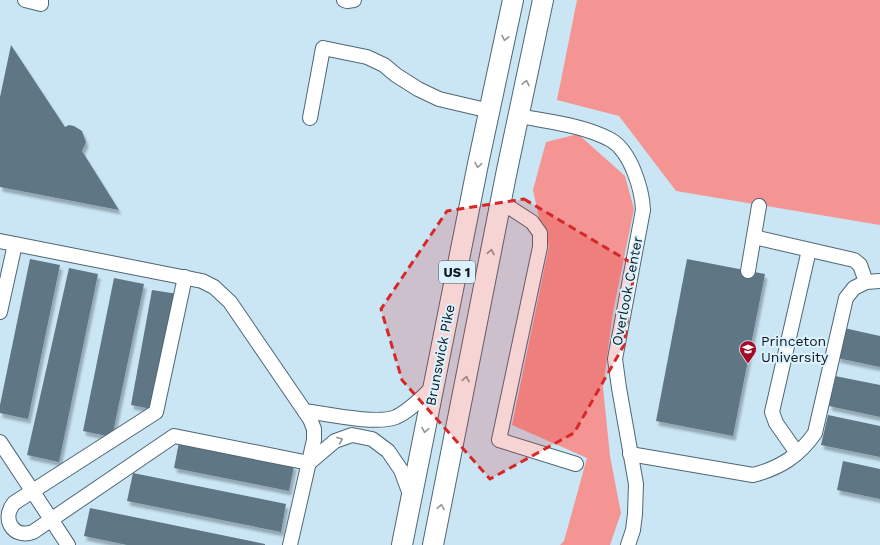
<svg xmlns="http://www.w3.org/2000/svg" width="880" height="545" viewBox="0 0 880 545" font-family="'Work Sans',sans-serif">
	<defs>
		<filter id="shadow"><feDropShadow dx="2.5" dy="4.5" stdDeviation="1" flood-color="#0004"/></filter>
	</defs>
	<rect width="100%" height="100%" fill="#cae6f5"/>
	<g fill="#f49593">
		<path d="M577,0h303v225l-204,-34 -57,-75 -62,-16z"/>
		<path d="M578,134l47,42 9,33 -21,103 -10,75 7,69 11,57 -11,32h-50l4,-4 23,-83 -75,-33 37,-179 -10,-28 -6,-28 13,-48z"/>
	</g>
	<g fill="#5e7785" filter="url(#shadow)">
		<path d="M11,45l54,82 4,-2 5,1 8,5 4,11 -4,9 37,59 -119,-23v-90z"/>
		<path d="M30,259l30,6 -32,154 -28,-6v-8z"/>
		<path d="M687,259l78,15 -32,162 -77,-15z"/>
		<path d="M69,268l29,6 -39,188 -32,-7z"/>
		<path d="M114,278l30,6 -32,153 -29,-6z"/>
		<path d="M152,290l26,4 -21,116 -26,-5z"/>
		<path d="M844,328l36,8v31l-43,-9z"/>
		<path d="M835,376l45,9v32l-51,-11z"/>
		<path d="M828,415l52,11v31l-59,-12z"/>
		<path d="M179,442l115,23 -5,26 -115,-23z"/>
		<path d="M843,461l37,8v30l-43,-9z"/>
		<path d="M133,473l153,31 -5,28 -154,-31z"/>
		<path d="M90,508l175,36v1h-138l-43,-9z"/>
	</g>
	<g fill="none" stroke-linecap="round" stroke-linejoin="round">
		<g stroke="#4e6774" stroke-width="16">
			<g id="minor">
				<path d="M25,0l16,4v-4"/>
				<path d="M344,0l3,1 7,-1"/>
				<path d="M519,116c30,6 64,9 92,24 20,12 31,49 32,70l-28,149 4,29 17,96 -1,30 -2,16 -5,15"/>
				<path d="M310,118l13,-70 44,9 17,8 12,10 22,14 21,10 51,12"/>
				<path d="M501,202l31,20 8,11v14l-41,193 77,24"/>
				<path d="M754,237l100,23 6,5 6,17"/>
				<path d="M0,241l202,40 12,6 16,15 80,117 4,10v11l-24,105"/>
				<path d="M748,271l11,-65"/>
				<path d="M185,277l-29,135 -142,91c-13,16 -1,36 19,29l141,-96 135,27 26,-22 17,-6 20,4 16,12 13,19 10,27"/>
				<path d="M0,312l15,-68"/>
				<path d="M305,411c22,3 72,14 91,6 15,-7 27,-21 38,-31"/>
				<path d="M0,442l68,103"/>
				<path d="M797,453l-21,-30 -4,-11 37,-162"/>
				<path d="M630,454l123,21c27,-7 46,-19 62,-42l31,-135 8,-10 12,-6 14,-1"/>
			</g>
		</g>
		<g stroke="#4e6774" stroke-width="22">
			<g id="highway">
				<path d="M402,545l76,-381 35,-164"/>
				<path d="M433,545l74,-375 36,-170"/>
			</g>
		</g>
		<use href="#minor" stroke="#fff" stroke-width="14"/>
		<use href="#highway" stroke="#fff" stroke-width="20"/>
	</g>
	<defs><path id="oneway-chevron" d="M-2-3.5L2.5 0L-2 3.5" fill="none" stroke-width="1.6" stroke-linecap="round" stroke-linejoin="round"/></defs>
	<g stroke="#939799">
		<use href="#oneway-chevron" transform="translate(505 38) rotate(102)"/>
		<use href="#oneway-chevron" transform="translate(526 83) rotate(-78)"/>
		<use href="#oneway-chevron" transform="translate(478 165) rotate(101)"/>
		<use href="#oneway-chevron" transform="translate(491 252) rotate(-79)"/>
		<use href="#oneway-chevron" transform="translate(466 379) rotate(-79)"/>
		<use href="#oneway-chevron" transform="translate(425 430) rotate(101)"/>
		<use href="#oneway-chevron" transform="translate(340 440) rotate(-22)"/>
		<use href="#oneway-chevron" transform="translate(441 507) rotate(-79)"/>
	</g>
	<path fill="#d62828" fill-opacity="0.2" stroke="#d62828" stroke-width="3" stroke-dasharray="8 5" stroke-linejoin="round" d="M524,199l111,66 -11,80 -50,88 -84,46 -88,-99 -21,-71 66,-98z"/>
	<defs>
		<g id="university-pin" transform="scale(0.9)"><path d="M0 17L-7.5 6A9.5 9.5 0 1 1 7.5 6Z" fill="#a50927" stroke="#dbf2fe"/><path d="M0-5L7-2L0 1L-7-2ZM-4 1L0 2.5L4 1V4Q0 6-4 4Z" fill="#fff"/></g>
	</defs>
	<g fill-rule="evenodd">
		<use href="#university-pin" x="748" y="349"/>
	</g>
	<g text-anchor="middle" stroke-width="4" stroke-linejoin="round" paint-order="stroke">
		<rect fill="#dbf2fe" stroke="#4c5960" stroke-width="1" x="439" y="261" width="36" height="22" rx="3"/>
		<g font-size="13" font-weight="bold" fill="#0e181d">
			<text x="457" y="277">US 1</text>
		</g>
		<g font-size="14" fill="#0e181d" stroke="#dbf2fe">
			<text transform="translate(627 291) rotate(-79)" y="5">Overlook Center</text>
			<text transform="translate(440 355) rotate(-79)" y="5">Brunswick Pike</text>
		</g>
		<g font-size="14" fill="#0e181d" stroke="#dbf2fe" text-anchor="start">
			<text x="761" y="346">Princeton<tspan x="761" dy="16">University</tspan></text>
		</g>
	</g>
</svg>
